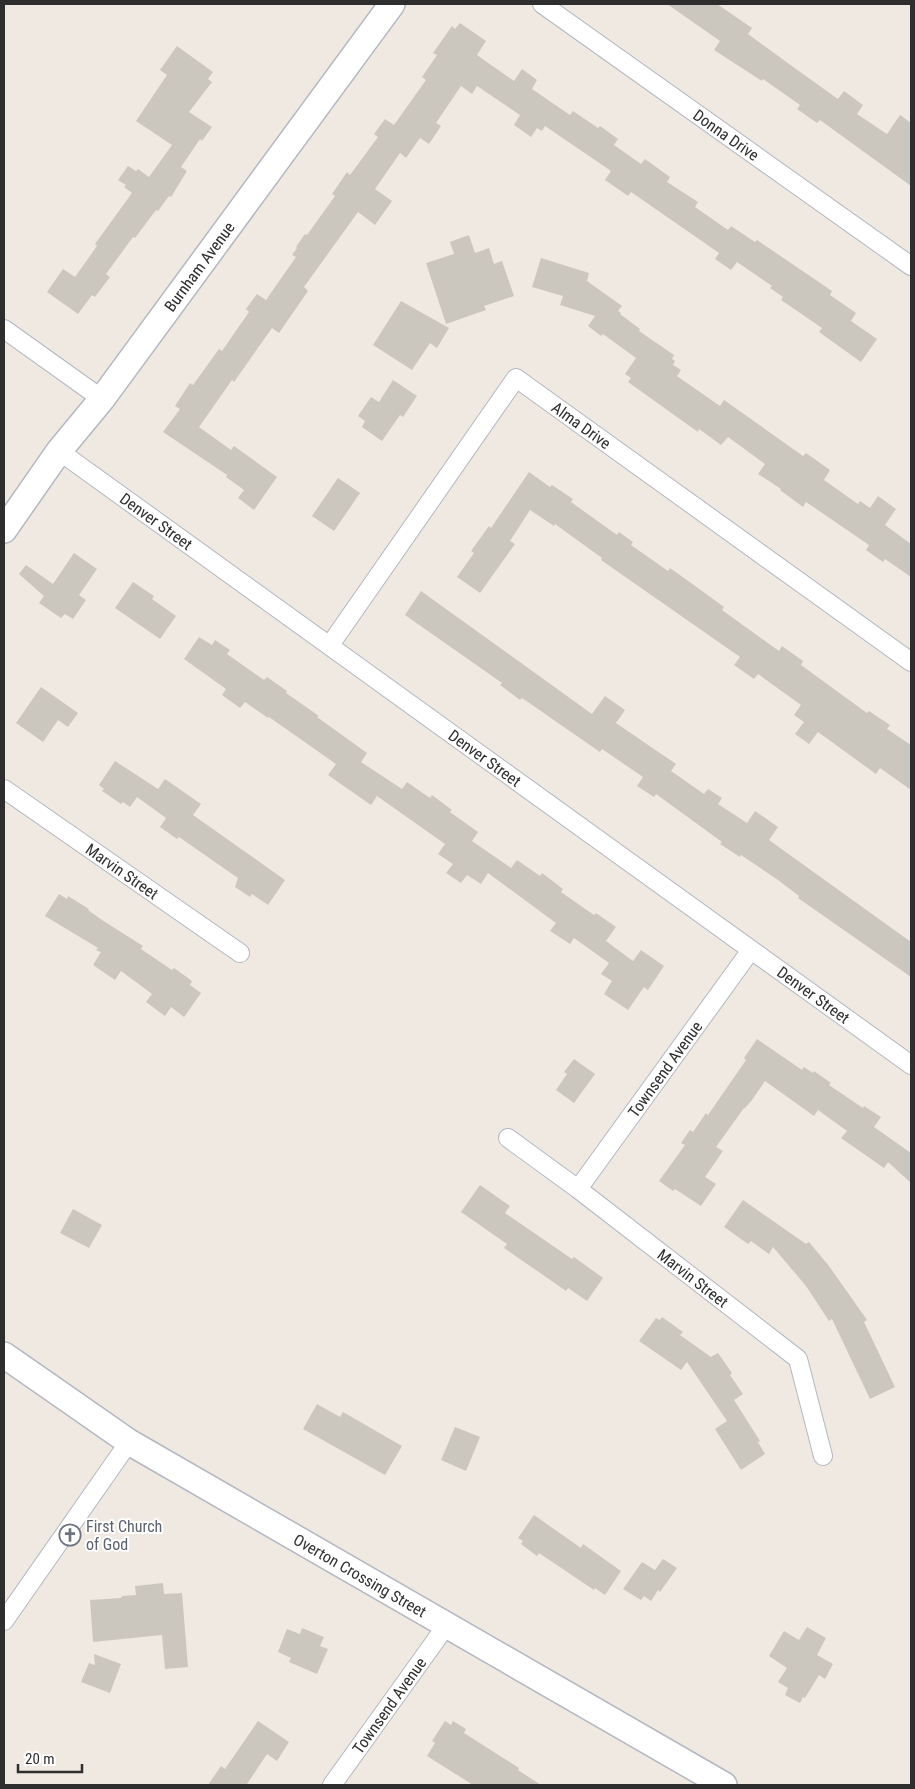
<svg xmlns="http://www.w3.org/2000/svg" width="915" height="1789" viewBox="0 0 915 1789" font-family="'Roboto Condensed',sans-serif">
	<rect width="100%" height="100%" fill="#efe9e1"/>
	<g fill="#cbc7bf">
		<path d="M667,4h50l35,24 -4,6 55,40 35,25 6,-8 19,14 -6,9 30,20 13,-19 11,8v63l-91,-66 -3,3 -20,-14 3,-4 -37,-26 -1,2 -48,-31 6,-9z"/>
		<path d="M460,23l26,18 -9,14 37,26 8,-12 15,11 -5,9 38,26 3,-4 25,17 2,-2 18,13 -4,6 27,19 4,-5 25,18 -3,5 31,20 -3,5 33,23 3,-4 24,16 2,-2 75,51 -2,4 26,18 -5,8 26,18 -16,23 -42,-30 3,-4 -41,-28 2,-3 -13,-9 2,-2 -35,-24 -6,8 -16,-11 4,-6 -88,-61 -3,4 -23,-16 6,-9 -66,-45 -3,5 -5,-3 -6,9 -17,-12 6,-10 -43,-29 -5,8 -11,-8 -25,37 5,3 -12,18 -9,-6 -14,20 -6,-5 -25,36 17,12 -17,24 -17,-13 -54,75 4,4 -29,42 -7,-5 -38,54 -2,-2 -33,47 32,23 3,-4 43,31 -23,33 -16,-12 6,-8 -18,-13 1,-2 -64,-43 17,-23 -5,-3 15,-23 3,2 26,-36 3,2 27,-39 -3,-3 11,-15 9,6 30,-43 -4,-2 5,-7 -1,-1 9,-13 2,1 28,-39 -3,-2 15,-22 3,3 28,-38 -4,-3 11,-15 9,6 32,-45 -4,-3 15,-22 -4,-2 19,-27 3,3z"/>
		<path d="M177,46l36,26 -5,7 4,3 -23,30 23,15 -10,14 -2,-2 -19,28 6,4 -16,26 -2,-1 -11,15 -2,-1 -21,28 -2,-1 -27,37 4,3 -15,20 -3,-2 -14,19 -31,-22 16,-23 12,8 22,-31 -2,-2 37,-51 -8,-6 2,-2 -8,-5 10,-14 8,5 2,-2 11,8 23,-32 -36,-24 31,-46 -7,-5z"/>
		<path d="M469,235l6,18 14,-5 5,16 8,-3 12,35 -30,10 2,4 -40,14 -20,-61 28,-9 -4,-12z"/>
		<path d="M541,258l48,15 -2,8 35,25 -4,5 3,2 -1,1 20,15 -1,2 35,24 -2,4 3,2 -2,4 8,5 -4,6 43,30 4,-6 79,56 3,-3 24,17 -6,10 34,24 2,-3 10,7 8,-12 18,13 -11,16 26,19v33l-26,-18 -2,3 -17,-12 3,-5 -63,-43 -3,5 -23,-17 1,-1 -23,-15 7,-10 -37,-27 -7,8 -22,-16 -1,3 -70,-50 3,-4 -6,-4 11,-16 -33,-24 -2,2 -13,-10 7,-10 -35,-11 3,-9 -31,-9z"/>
		<path d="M401,301l48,27 -12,20 -7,-5 -18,27 -39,-25z"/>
		<path d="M393,380l24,16 -14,21 -3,-2 -18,26 -20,-14 3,-6 -7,-5 13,-19 8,5z"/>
		<path d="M529,472l21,15 2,-2 21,14 -2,3 46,33 2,-3 14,10 -2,3 37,26 2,-3 21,15 33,24 -2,3 57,41 3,-5 21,15 -2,4 66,48 2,-2 21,14 -3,4 24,16v45l-31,-22 -4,6 -58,-42 -9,12 -14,-10 9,-12 -10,-7 7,-10 -43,-31 -4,5 -20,-14 6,-8 -139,-97 1,-2 -47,-34 -1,2 -24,-16 -20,31 5,3 -35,49 -23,-16 17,-24 -3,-2 18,-25 2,2z"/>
		<path d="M338,478l22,15 -26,38 -22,-15z"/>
		<path d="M74,553l23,16 -18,26 7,5 -13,19 -8,-5 -4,4 -22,-15 5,-7 -25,-22 7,-9 27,19z"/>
		<path d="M133,582l21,14 -2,3 24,17 -16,23 -45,-31z"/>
		<path d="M421,591l171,123 13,-18 20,14 -9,13 60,41 -5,7 33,23 4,-5 14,9 -4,6 29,19 8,-12 23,16 -9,13 142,102v35l-113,-79 1,-2 -21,-16 -37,-25 -1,2 -20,-13 2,-2 -66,-48 -2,3 -17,-11 6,-9 -41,-28 -2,3 -78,-54 -2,2 -20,-15 2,-2 -97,-68z"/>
		<path d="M199,637l13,8 3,-5 15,10 -3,4 37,26 3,-3 20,14 -1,2 33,23 -2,1 50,36 -6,9 41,27 5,-7 23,16 2,-3 20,15 -2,2 28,20 -6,9 39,27 6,-8 23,16 2,-3 21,16 -2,3 33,23 2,-2 20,14 -10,14 27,20 8,-11 23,16 -16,24 -4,-3 -16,23 -24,-16 8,-13 -11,-7 8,-11 -35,-25 -4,6 -20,-13 6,-8 -68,-50 -7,11 -14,-9 -6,8 -15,-10 7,-9 -15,-10 7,-10 -68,-48 -6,9 -43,-30 8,-11 -67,-47 -1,1 -23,-16 -5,6 -18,-13 4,-6 -42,-30z"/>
		<path d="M41,687l37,26 -10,14 -10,-7 -15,22 -27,-19z"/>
		<path d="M115,761l43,28 7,-10 36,25 -8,11 92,65 -17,25 -16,-11 -2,3 -15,-10 3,-9 -59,-41 -2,2 -17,-12 6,-9 -29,-21 -7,10 -7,-5 -2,2 -19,-13 2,-2 -5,-4z"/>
		<path d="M59,894l8,5 1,-3 21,13 -1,1 14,10 41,26 -2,3 31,21 2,-2 18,13 -2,4 11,8 -17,24 -13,-10 -6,9 -19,-14 6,-8 -31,-23 -6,9 -22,-15 8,-13 -5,-2 2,-2 -53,-32z"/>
		<path d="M757,1039l45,31 2,-3 9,6 1,-2 17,12 -2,2 34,23 1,-2 17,11 -7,10 37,26v30l-23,-21 -4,6 -43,-30 6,-7 -29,-21 -4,6 -49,-35 -13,19 -7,8h-1l-28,39 7,4 -18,26 11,7 -15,22 -26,-17 -2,2 -14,-10 26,-36 -4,-2 9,-13 3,2 13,-19 2,2 38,-55 -2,-2z"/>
		<path d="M574,1059l21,15 -21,29 -18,-13 11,-16 -3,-2z"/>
		<path d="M480,1185l30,21 -5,7 67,46 2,-2 29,21 -16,23 -19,-13 -2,3 -62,-43 3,-4 -46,-32z"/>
		<path d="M743,1200l63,44 3,-2 20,24 38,54 -3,2 31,65 -25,12 -38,-80 -3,2 -23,-35 -33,-39 -4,7 -18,-13 -3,3 -24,-17z"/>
		<path d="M73,1209l29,16 -13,23 -29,-15z"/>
		<path d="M662,1317l21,15 -3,3 31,22 7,-4 14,20 -2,2 13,19 -9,6 26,41 -2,1 7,12 -24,16 -26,-41 12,-8 -40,-59 -6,8 -42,-29 17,-23 4,2z"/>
		<path d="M317,1404l23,13 3,-5 59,34 -17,29 -82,-46z"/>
		<path d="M455,1427l25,10 -14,34 -25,-11z"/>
		<path d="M534,1515l47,33 2,-4 38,27 -16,24 -10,-7 -1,2 -55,-37 -2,3 -16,-12 2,-3 -5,-3z"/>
		<path d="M663,1559l14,9 -17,24 -2,-2 -7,11 -7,-5 -3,4 -18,-11 19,-27 13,8z"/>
		<path d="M163,1583l1,11 18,-1 6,74 -23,2 -3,-34 -69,7 -3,-42 31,-2 1,-2 14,-1 -1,-9z"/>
		<path d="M807,1627l19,11 -9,17 16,9 -8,15 -6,-4 -14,23 -2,-1 -3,6 -15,-8 3,-7 -10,-6 9,-14 -18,-12 15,-25 15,9z"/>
		<path d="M302,1628l22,9 -4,9 8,3 -11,25 -28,-12 2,-4 -13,-6 9,-23 13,5z"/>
		<path d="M94,1654l27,10 -11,29 -29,-11 8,-19 6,2z"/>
		<path d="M258,1721l31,21 -12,19 -10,-7 -20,30 2,1h-41l13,-19 4,3z"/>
		<path d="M445,1721l6,4 2,-4 13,8 -2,4 55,35 -1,2 23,15h-68l-46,-29 8,-13 -3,-2z"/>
	</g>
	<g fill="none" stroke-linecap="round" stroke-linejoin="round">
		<g stroke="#b4b7c1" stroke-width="20">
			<g id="street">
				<path id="s1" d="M542,4l369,262"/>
				<path d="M4,329l98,70"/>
				<path id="s2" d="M59,451l852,614"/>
				<path id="s3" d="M330,645l186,-267 395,284"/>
				<path id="s4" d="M4,789l236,164"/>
				<path id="s5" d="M508,1138l70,51 220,170 25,97"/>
				<path id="s6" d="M578,1189l173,-239"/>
				<path d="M4,1621l125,-179"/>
				<path id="s7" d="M332,1785l114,-159"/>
			</g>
		</g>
		<g stroke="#b4b7c1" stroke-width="28">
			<g id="secondary">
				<path id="s8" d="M4,530l55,-79 43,-52 290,-395"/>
				<path id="s9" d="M4,1355l125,87 595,343"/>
			</g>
		</g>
		<use href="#street" stroke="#fff" stroke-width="18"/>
		<use href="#secondary" stroke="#fff" stroke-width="25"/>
	</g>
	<defs>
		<g id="church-ring" transform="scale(1.125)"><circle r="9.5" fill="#fff" stroke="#6b7280" stroke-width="1.5"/><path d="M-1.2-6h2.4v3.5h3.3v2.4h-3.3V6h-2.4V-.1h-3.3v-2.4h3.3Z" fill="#6b7280"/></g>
	</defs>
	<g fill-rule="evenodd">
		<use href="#church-ring" x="70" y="1535"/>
	</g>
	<g text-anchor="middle" stroke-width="4" stroke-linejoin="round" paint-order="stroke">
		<g font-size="16" fill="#2e2e2e" stroke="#fff">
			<text dy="6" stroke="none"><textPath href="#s1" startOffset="226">Donna Drive</textPath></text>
			<text dy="6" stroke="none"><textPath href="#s8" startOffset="328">Burnham Avenue</textPath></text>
			<text dy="6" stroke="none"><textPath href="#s3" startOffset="406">Alma Drive</textPath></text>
			<text dy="6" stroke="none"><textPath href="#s2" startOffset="120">Denver Street</textPath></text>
			<text dy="6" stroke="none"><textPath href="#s2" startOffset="525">Denver Street</textPath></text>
			<text dy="6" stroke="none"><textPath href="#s4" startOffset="144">Marvin Street</textPath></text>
			<text dy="6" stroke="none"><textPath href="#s2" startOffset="930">Denver Street</textPath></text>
			<text dy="6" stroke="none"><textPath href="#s6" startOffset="148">Townsend Avenue</textPath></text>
			<text dy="6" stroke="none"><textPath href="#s5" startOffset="232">Marvin Street</textPath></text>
			<text dy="6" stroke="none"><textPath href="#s9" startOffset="419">Overton Crossing Street</textPath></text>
			<text dy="6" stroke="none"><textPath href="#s7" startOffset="98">Townsend Avenue</textPath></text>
		</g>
		<g font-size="16" fill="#5b616d" stroke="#fff" text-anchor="start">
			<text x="86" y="1532">First Church<tspan x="86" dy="18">of God</tspan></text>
		</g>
	</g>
	<rect width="915" height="1789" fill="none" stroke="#2e2e2e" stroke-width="10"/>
	<path d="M18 1764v8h64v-8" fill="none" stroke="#2e2e2e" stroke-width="2.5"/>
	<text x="25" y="1764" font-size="15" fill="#2e2e2e" stroke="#ffffff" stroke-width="4" paint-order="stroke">20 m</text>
</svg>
